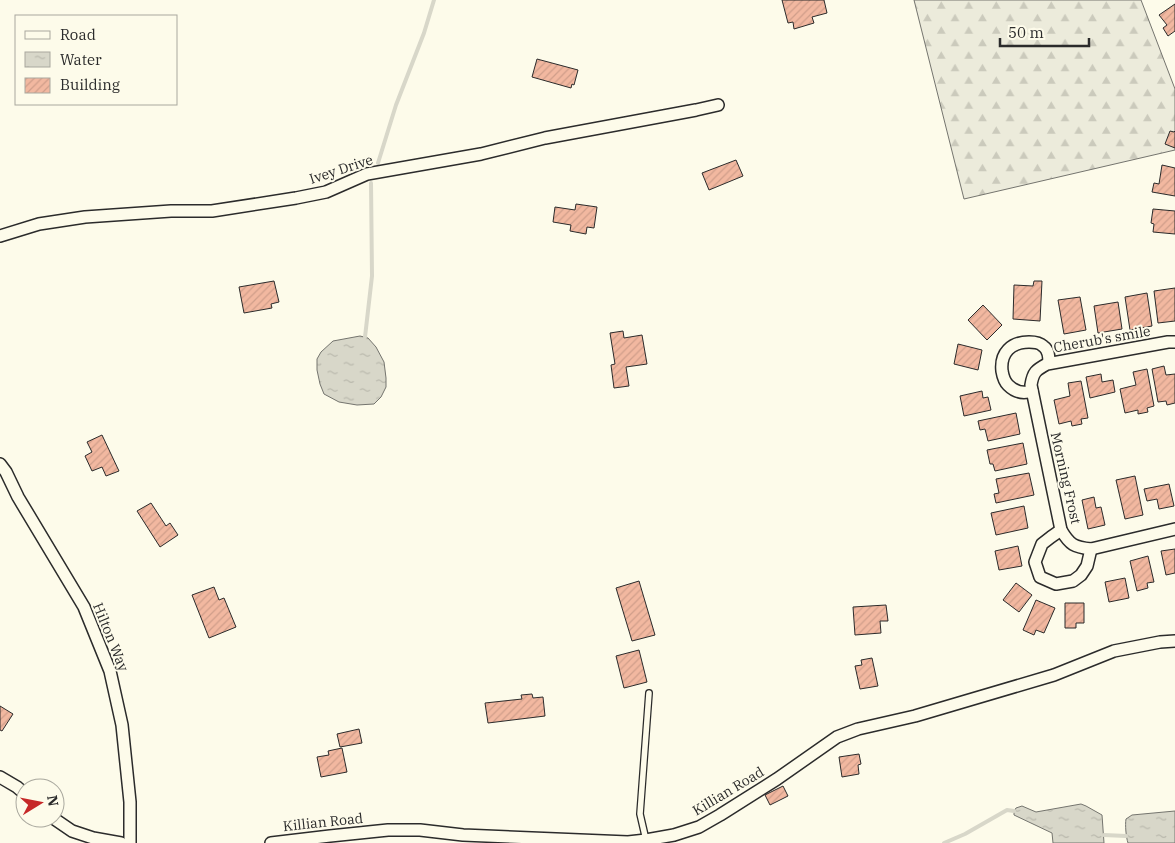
<svg xmlns="http://www.w3.org/2000/svg" width="1175" height="843" viewBox="0 0 1175 843" font-family="'IBM Plex Serif',serif">
	<defs>
		<pattern id="forest-firs" width="22" height="20" patternUnits="userSpaceOnUse" patternTransform="scale(1.25)"><rect width="22" height="20" fill="#ecebdb"/><path d="M5 1l3.5 6h-7zM16 11l3.5 6h-7z" fill="#cbcabc"/></pattern>
		<pattern id="water-ripples" width="26" height="14" patternUnits="userSpaceOnUse" patternTransform="scale(1.25)"><rect width="26" height="14" fill="#d8d7c9"/><path d="M2 4q2-2 4 0t4 0M15 11q2-2 4 0t4 0" fill="none" stroke="#bab9ad"/></pattern>
		<pattern id="building-hatch" width="6" height="6" patternUnits="userSpaceOnUse" patternTransform="scale(1.25)"><rect width="6" height="6" fill="#f2b8a0"/><path d="M-1 1l2-2M0 6l6-6M5 7l2-2" fill="none" stroke="#d09e8a"/></pattern>
	</defs>
	<rect width="100%" height="100%" fill="#fdfbea"/>
	<path fill="url(#forest-firs)" stroke="#74746e" d="M914,0h227l34,89v61l-211,49z"/>
	<g fill="url(#water-ripples)" stroke="#74746e">
		<path d="M360,336l8,2 8,9 8,15 2,16v9l-5,10 -7,7 -17,1 -18,-3 -15,-8 -4,-10 -3,-14v-11l4,-7 12,-11z"/>
		<path d="M1081,804l5,2 16,9 2,28h-51l-1,-10 -38,-18v-4l2,-3 6,-2 14,6z"/>
		<path d="M1175,811v32h-47c-2,-6 -3,-18 -2,-24l6,-4z"/>
	</g>
	<g fill="none" stroke-linecap="round" stroke-linejoin="round">
		<g stroke="#d8d7c9" stroke-width="4">
			<path d="M378,163l18,-58 28,-72 10,-33"/>
			<path d="M365,337l7,-61 -1,-93"/>
			<path d="M1104,835l22,1"/>
			<path d="M944,843l21,-9 42,-24 7,1"/>
		</g>
	</g>
	<g fill="url(#building-hatch)" stroke="#2b2b2b">
		<path d="M782,0h42l3,13 -15,4 2,6 -20,6 -1,-7 -5,1z"/>
		<path d="M1175,4v27l-7,5 -5,-8 4,-3 -8,-10z"/>
		<path d="M537,59l41,11 -4,15 -2,-1 -1,4 -39,-11z"/>
		<path d="M1170,131l4,1 1,-1v17l-10,-4z"/>
		<path d="M736,160l7,16 -34,14 -7,-17z"/>
		<path d="M1162,165l13,3v28l-23,-4 2,-9 5,1z"/>
		<path d="M576,204l21,3 -3,21 -7,-1 -1,7 -16,-3 1,-6 -18,-3 2,-15 20,3z"/>
		<path d="M1153,209l22,2v23l-22,-2 1,-8 -3,-1z"/>
		<path d="M274,281l5,21 -8,2 1,4 -28,5 -5,-26z"/>
		<path d="M1034,281h8l-2,40 -27,-2 1,-34 19,1z"/>
		<path d="M1175,288v33l-17,2 -4,-32z"/>
		<path d="M1147,293l5,33 -22,4 -5,-33z"/>
		<path d="M1080,297l6,33 -22,4 -6,-34z"/>
		<path d="M1118,302l4,27 -24,4 -4,-27z"/>
		<path d="M983,305l19,20 -15,15 -19,-20z"/>
		<path d="M623,331l1,7 18,-3 5,29 -21,3 3,19 -15,2 -3,-23 4,-1 -5,-31z"/>
		<path d="M958,344l24,6 -4,20 -24,-6z"/>
		<path d="M1164,366l2,9 9,-1v29l-8,2 -1,-4 -8,1 -6,-33z"/>
		<path d="M1147,369l7,37 -7,2 1,4 -10,2v-4l-13,3 -5,-24 16,-4 -3,-13z"/>
		<path d="M1101,374l1,8 11,-2 2,12 -25,6 -4,-21z"/>
		<path d="M1081,381l7,37 -7,1 1,5 -10,2 -1,-5 -12,3 -5,-24 16,-4 -2,-13z"/>
		<path d="M982,391l1,7 5,-1 3,13 -27,6 -4,-20z"/>
		<path d="M1016,413l4,21 -32,7 -3,-12 -5,1 -2,-9z"/>
		<path d="M102,435l17,36 -13,5 -4,-9 -10,4 -7,-15 7,-4 -5,-10z"/>
		<path d="M1023,443l4,21 -32,7 -2,-7h-3l-3,-14z"/>
		<path d="M1029,473l5,22 -38,8 -2,-9 5,-1 -3,-14z"/>
		<path d="M1135,476l8,39 -18,4 -9,-39z"/>
		<path d="M1169,484l5,22 -15,3 -2,-10 -10,2 -3,-12z"/>
		<path d="M1094,497l2,11 5,-1 4,18 -17,4 -6,-29z"/>
		<path d="M151,503l15,23 4,-3 8,12 -18,12 -23,-36z"/>
		<path d="M1024,506l4,22 -32,7 -5,-22z"/>
		<path d="M1018,546l4,20 -23,4 -4,-19z"/>
		<path d="M1175,549v24l-9,2 -5,-24z"/>
		<path d="M1148,556l6,26 -7,1 1,5 -11,3 -7,-30z"/>
		<path d="M1125,578l4,20 -20,4 -4,-20z"/>
		<path d="M639,581l16,54 -23,6 -16,-53z"/>
		<path d="M1016,583l16,12 -13,17 -16,-12z"/>
		<path d="M214,587l5,13 5,-2 12,29 -27,11 -17,-43z"/>
		<path d="M1036,600l19,8 -11,25 -8,-3 -2,5 -11,-5z"/>
		<path d="M1065,603h19v20h-8v5h-11z"/>
		<path d="M886,605l2,16h-8l1,12 -26,2 -2,-28z"/>
		<path d="M639,650l8,32 -23,6 -8,-32z"/>
		<path d="M872,658l6,28 -18,3 -5,-23 7,-1 -1,-5z"/>
		<path d="M532,694l1,4 10,-1 2,19 -57,7 -3,-20 37,-4 -1,-4z"/>
		<path d="M0,706l13,8 -11,17 -2,-1z"/>
		<path d="M359,729l3,14 -22,4 -3,-13z"/>
		<path d="M342,748l5,24 -26,5 -4,-20 12,-2 -1,-4z"/>
		<path d="M859,754l2,10 -3,1 1,9 -17,3 -3,-20z"/>
		<path d="M783,786l5,10 -18,9 -5,-10z"/>
	</g>
	<g fill="none" stroke-linecap="round" stroke-linejoin="round">
		<g stroke="#2b2b2b" stroke-width="8">
			<path id="service" d="M646,840l-6,-26 9,-121"/>
		</g>
		<g stroke="#2b2b2b" stroke-width="14">
			<g id="minor">
				<path d="M0,236l39,-12 46,-7 86,-6h41l84,-13 30,-6 41,-18 114,-20 64,-16 151,-28 22,-5"/>
				<path d="M1175,342h-7l-121,22c-11,6 -14,8 -16,21l30,145c9,15 13,17 30,19l84,-20"/>
				<path d="M1032,391c-9,3 -17,1 -24,-6 -4,-4 -5,-8 -6,-14 -2,-18 9,-29 27,-29 4,0 11,1 14,4 6,4 6,11 6,17"/>
				<path d="M0,464l6,8 12,25 66,110 26,64 12,54 8,77v41"/>
				<path d="M1061,530l-10,7 -9,7 -7,18 5,15 16,7 17,-3 8,-6 6,-9 4,-17"/>
				<path d="M0,777l17,10 8,7"/>
				<path d="M53,818l19,13 21,7 28,5"/>
				<path d="M271,843l59,-7 58,-6h32l43,5 165,7 18,-2 28,-5 25,-8 21,-12 57,-36 60,-42 21,-8 57,-13 139,-41 60,-24 46,-9 15,-1"/>
			</g>
		</g>
		<use href="#service" stroke="#fdfbea" stroke-width="5.5"/>
		<use href="#minor" stroke="#fdfbea" stroke-width="11"/>
	</g>
	<g text-anchor="middle" stroke-width="4" stroke-linejoin="round" paint-order="stroke">
		<g font-size="14" fill="#2b2b2b" stroke="#fdfbea">
			<text transform="translate(341 169) rotate(-18)" y="5">Ivey Drive</text>
			<text transform="translate(1102 339) rotate(-10)" y="5">Cherub's smile</text>
			<text transform="translate(1066 478) rotate(77)" y="5">Morning Frost</text>
			<text transform="translate(111 637) rotate(68)" y="5">Hilton Way</text>
			<text transform="translate(728 791) rotate(-31)" y="5">Killian Road</text>
			<text transform="translate(323 822) rotate(-6)" y="5">Killian Road</text>
		</g>
	</g>
	<rect x="15" y="15" width="162" height="90" fill="#fdfbea" stroke="#a9a89e"/>
	<rect x="25" y="31" width="25" height="8" fill="#fdfbea" stroke="#a9a89e"/>
	<text x="60" y="40" font-size="15" fill="#2b2b2b">Road</text>
	<rect x="25" y="52" width="25" height="15" fill="url(#water-ripples)" stroke="#a9a89e"/>
	<text x="60" y="65" font-size="15" fill="#2b2b2b">Water</text>
	<rect x="25" y="78" width="25" height="15" fill="url(#building-hatch)" stroke="#a9a89e"/>
	<text x="60" y="90" font-size="15" fill="#2b2b2b">Building</text>
	<g transform="translate(40 803) rotate(80)"><circle r="24" fill="#fdfbea" stroke="#a9a89e"/>
	<path d="M0-4L9 19L0 12L-9 19Z" fill="#c62828"/>
	<text y="-8" font-size="14" font-weight="bold" text-anchor="middle" fill="#2b2b2b">N</text>
	</g>
	<path d="M1000 38v8h89v-8" fill="none" stroke="#2b2b2b" stroke-width="2.5"/>
	<text x="1008" y="38" font-size="15" fill="#2b2b2b" stroke="#fdfbea" stroke-width="4" paint-order="stroke">50 m</text>
</svg>
